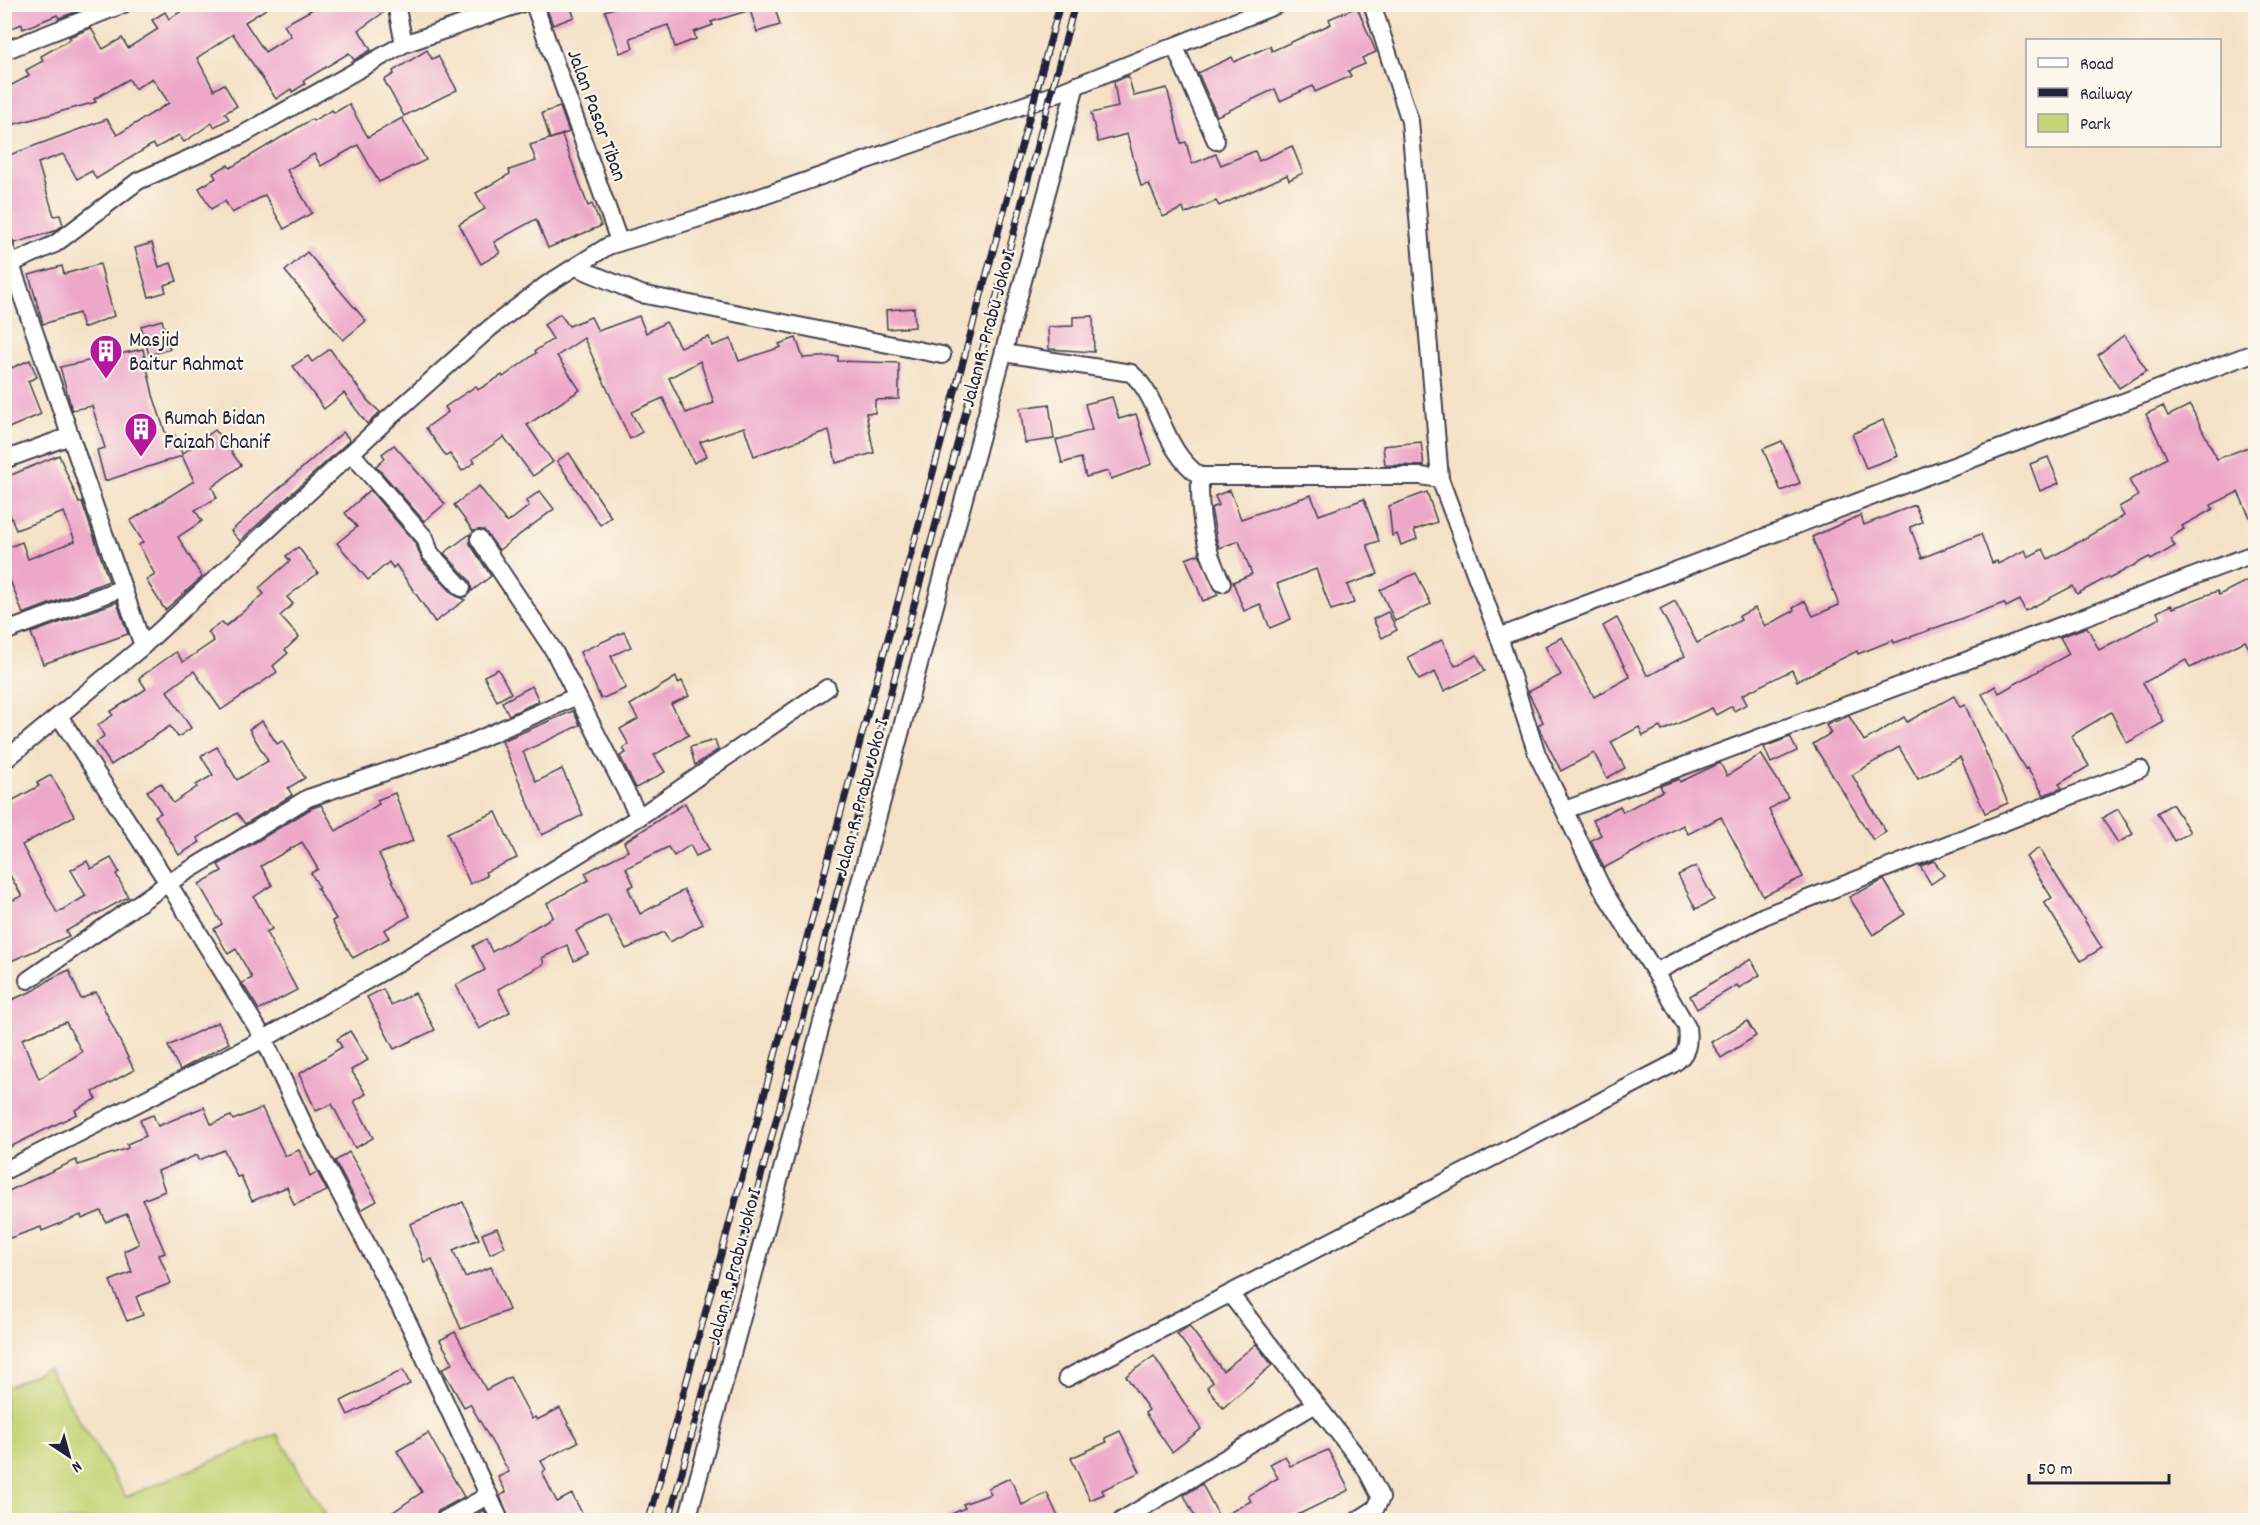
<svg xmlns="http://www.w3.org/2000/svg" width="2260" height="1525" viewBox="0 0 2260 1525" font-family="Dekko,sans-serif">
	<rect width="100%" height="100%" fill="#fbf7ec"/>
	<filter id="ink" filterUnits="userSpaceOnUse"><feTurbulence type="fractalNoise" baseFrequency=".0167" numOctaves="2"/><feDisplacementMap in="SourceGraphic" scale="12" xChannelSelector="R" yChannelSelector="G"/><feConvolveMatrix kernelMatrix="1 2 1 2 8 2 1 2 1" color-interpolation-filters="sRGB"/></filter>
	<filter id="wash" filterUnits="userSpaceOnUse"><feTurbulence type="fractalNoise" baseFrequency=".008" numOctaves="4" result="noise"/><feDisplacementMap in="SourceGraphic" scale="24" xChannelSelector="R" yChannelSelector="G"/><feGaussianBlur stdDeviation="1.35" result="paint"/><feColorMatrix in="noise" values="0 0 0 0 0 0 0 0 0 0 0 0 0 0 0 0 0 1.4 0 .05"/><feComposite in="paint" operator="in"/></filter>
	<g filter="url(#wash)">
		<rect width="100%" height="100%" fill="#f4e1c6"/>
		<path fill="#c4d476" stroke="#737b58" stroke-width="1.5" d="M48,1368l78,129 151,-63 52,86h-324v-132z"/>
		<g id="blocks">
			<g fill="#eda8c9" fill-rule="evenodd">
				<path d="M4,4h78v1l-3,1 2,4 -22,8 -2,-3 -34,14 -1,-5 -18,7z"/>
				<path d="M193,4h81l-29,18 20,30 26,-16 -7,-11 38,-21h64l1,6 -28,20 12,20 -17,10 -5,-7 -46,28 2,3 -13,8 -1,-3 -15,10 -43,-65 -36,24 17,32 10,-6 13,22 -12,7 4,6 -15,8 -2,-4 -28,19 -5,-7 -23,13 -3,-4 -57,35 -4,-8 -15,8 -14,-25 -25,9 16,53 6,-1 3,10 -8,6 -40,12 -9,-9 -2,-8v-69l103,-38 10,16 52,-32 -17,-25 -17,11 -6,-10 -35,20 2,3 -92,25v-38l25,-13 -3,-6 17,-9 -2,-5 30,-17 -2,-2 22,-9 12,21 19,-11 6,10 30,-19 -6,-9 13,-8 4,7z"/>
				<path d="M545,4h25l4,13 -21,8z"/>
				<path d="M626,4h148l6,21 -23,7 -7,-22 -39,12 2,3 -19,7 2,7 -21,8 -7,-22 -38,13 3,10 -13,5 -15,-42z"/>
				<path d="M1357,7l19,45 -14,6 3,6 -17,7 3,5 -36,16 -2,-6 -33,15 -5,-12 -58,27 -19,-43 34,-16 2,5 36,-16 2,5 59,-27 -2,-5z"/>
				<path d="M427,50l5,9 6,-3 19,34 -53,26 -20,-36 10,-6 -1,-3z"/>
				<path d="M1128,76l6,20 33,-8 14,55 5,-1 6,22 24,-10 5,11 34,-14 4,10 33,-15 11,27 -14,7 -2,-5 -68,31 -3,-5 -31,13 -2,-6 -20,9 -14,-33 -8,2 -14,-52 -29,8 -7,-29 27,-6 -4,-25z"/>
				<path d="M349,104l19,33 34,-19 24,42 -47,22 -21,-37 -37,21 -7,-12 -27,16 25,43 -28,16 -19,-34 -33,18 -7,-12 -14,8 -12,-21 17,-10 -3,-5 15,-8 2,3 82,-49 1,2 19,-11 2,3z"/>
				<path d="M560,107l9,25 -19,7 -8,-26z"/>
				<path d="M562,135l26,71 4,-2 9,22 -53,22 -12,-29 -42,23 6,11 -19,11 -22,-40 26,-15 -9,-16 34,-19 -1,-4 27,-9 -6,-16z"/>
				<path d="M152,243l7,24 12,-4 6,18 -13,4 2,7 -17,5 -14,-49z"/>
				<path d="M307,252l59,69 -23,19 -58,-69z"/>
				<path d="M100,264l14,52 -31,12 -4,-15 -36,11 -14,-49 33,-9 2,8z"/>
				<path d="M914,308l1,19 -28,2 -1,-19z"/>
				<path d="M560,314l9,12 22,-9 7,14 41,-15 7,17 20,-11 14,25 29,-10 3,9 19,-7 8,22 42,-14 -2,-3 17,-6 7,20 35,-2v5l61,2v36l-24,1v13h-9l8,40 -38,10 -7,-33 -75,26 -10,-29 -44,15 7,14 -13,7 -31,-65 -32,14 11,20 -12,7 -46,-101 -27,18 23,34 -53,35 26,37 -20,14 -29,-39 -32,22 3,3 -13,9 -12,-17 -4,2 -20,-28 22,-16 -3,-5 31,-21 2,4 24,-15 1,2 33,-24 -1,-2 18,-12 -9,-14zM700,361l14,42 -28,10 -17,-35z"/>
				<path d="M1093,316l1,36 -45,-3 -1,-22 25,-1v-9z"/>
				<path d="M162,320l8,29 -21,6 -8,-29z"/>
				<path d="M2124,335l23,36 -28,17 -21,-33z"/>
				<path d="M143,349l10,46 14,43 8,-3 7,19 33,-24 26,35 -29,22 5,11 -22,12 7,11 -24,16 24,40 -37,33 -19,-30 9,-5 -16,-30 4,-3 -13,-21 64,-40 -12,-25 -77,25 -8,-31 8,-2 -13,-42 -20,4 -12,-43z"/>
				<path d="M330,349l38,52 12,11 -13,12 -23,-31 -20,16 -31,-43 15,-10 4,6z"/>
				<path d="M30,360l7,17 -9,4 13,33 -37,16v-59z"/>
				<path d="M1112,397l7,22 17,-5 16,50 -41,15 -3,-8 -22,6 -5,-19 -19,5 -6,-23 36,-10 -7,-26z"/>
				<path d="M1049,404l5,35 -29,4 -5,-35z"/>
				<path d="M2190,405l27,54 39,-15v86l-18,-38 -27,13 2,4 -31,17 2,3 -14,9 5,8 -24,14 -2,-3 -40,22 -1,-2 -31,17 -4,-8 -48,25 -5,-11 -14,7 -2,-4 -110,40 -1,-3 -35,14 -1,-3 -60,30 -5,-11 -50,25 5,9 -13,7 -2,-5 -16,9 -4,-7 -50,23 -2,-4 -17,9 -4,-9 -28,15 14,26 -18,10 -13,-25 -33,18 -20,-39 -3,-7 5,-3 -15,-30 33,-17 -16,-29 17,-9 32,60 36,-20 -27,-51 14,-8 30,57h3l35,-19 -25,-47 15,-8 22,42 44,-23 -2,-4 16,-8 10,18 29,-15 -1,-3 12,-7 8,15 26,-11 -27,-68 49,-22 3,10 51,-20 7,17 -12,5 12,31 59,-24 11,29 5,-2 1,3 27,-14 3,7 15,-8 5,10 76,-43 -5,-9 19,-11 -9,-16 38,-22 -21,-44 17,-8 5,10z"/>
				<path d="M1883,420l15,36 -32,12 -14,-34z"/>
				<path d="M343,432l7,8 -110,101 -9,-10z"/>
				<path d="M1782,441l18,42 -19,8 -18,-42z"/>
				<path d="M1421,442l3,24 -39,-1 -2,-19z"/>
				<path d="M394,445l51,59 -21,17 -48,-55 9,-8 -3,-4z"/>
				<path d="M569,453l42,64 -11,8 -43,-64z"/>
				<path d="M59,455l20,48 3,-1 27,79 -86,33 -19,-50v-15l18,-7 6,17 47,-18 -11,-29 -48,18 -12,-31v-21z"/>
				<path d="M2048,457l11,26 -19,8 -10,-27z"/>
				<path d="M479,486l28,37 22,-17 -3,-5 14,-10 14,18 -55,41 -15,-20 -11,1 -19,-26z"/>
				<path d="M370,490l46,54 6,16 32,35 11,5 -30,22 -39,-57 -3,3 -4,-6 -21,18 -31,-37 20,-16 -12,-14z"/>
				<path d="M1230,490l11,29 70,-24 8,20 45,-16 15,42 -12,4 11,29 -31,11 7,18 -23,7 -15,-41 -39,15 14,35 -21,9 -10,-24 -16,7 -11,-29 19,-8 -13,-33 -20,7 -2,-7 -6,-33 8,-3 -4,-9z"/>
				<path d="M1427,492l10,30 -23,8 3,9 -16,6 -4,-11 -5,2 -3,-30z"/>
				<path d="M470,534v10l21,32 -19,15 -2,-10 -26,-28z"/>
				<path d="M298,547l20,26 -31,24 6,7 -13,12 19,21 -14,13 3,3 -15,13 4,6 -56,38 -27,-39 -27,20 24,37 -13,9 -8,-11 -59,39 -15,-23 8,-6 -6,-11 15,-10 -3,-3 36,-23 -7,-11 37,-26 7,10 31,-21 -6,-9 14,-10 4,4 38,-32 -5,-6 31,-27 -4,-5z"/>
				<path d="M1199,554l19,41 -15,6 -17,-42z"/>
				<path d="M1416,573l15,31 -36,17 -15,-31z"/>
				<path d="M2256,576v85l-11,-20 -55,27 -4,-8 -43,23 21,39 -37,21 -16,-31 -40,24 18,30 -30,18 3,4 -18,7 -17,-27 -2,1 -43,-75 13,-8 4,7 70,-39 -9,-17 27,-10 12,23 61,-32 -3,-6 14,-7 2,3 44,-17 2,4z"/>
				<path d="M117,602l11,32 -85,30 -12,-31z"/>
				<path d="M1388,612l9,18 -15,8 -9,-19z"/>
				<path d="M624,632l7,15 -20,9 15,32 -25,11 -21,-47z"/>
				<path d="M1442,640l13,26 22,-11 8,16 -41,20 -9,-19 -16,8 -11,-23z"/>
				<path d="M498,669l13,24 -14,8 -13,-25z"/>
				<path d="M676,677l2,6 4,-2 7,15 -18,8 18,31 -35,20 11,17 -29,16 -16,-32 6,-3 -3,-5 6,-3 -9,-16 18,-10 -8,-14z"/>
				<path d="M532,686l7,15 -30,14 -7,-13z"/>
				<path d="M1954,696l6,11 5,-2 43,98 -23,10 -25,-56 -42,22 -19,-32 -47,28 34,57 -13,8 -60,-96 18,-11 -5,-8 23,-9 15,25 40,-24 3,5z"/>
				<path d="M573,711l7,14 -57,27 13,30 26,-13 21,46 -41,20 -40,-94z"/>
				<path d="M262,721l15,23 5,-3 23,37 -17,10 4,7 -47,29 -8,-11 -40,25 3,4 -21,13 -24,-39 6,-3 -14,-22 14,-8 12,20 24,-16 -1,-2 17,-10 -12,-19 16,-9 20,33 31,-19 -19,-32z"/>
				<path d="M1790,737l7,14 -26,12 -7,-16z"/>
				<path d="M715,740l3,10 -23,15 -5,-18z"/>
				<path d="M1761,754l27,43 -19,13 34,67 -40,19 -42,-79 -33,17 -5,-9 -79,43 -13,-28 10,-5 -8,-15 27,-14 3,6 40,-21 -3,-5 19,-7 1,3 40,-19 7,13z"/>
				<path d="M51,775l23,41 -52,29 35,68 29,-17 -15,-26 16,-9 4,8 20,-11 8,14 -3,2 12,23 -62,34 3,5 -65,28v-60l18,-8 -18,-31v-60l35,-19 -2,-3z"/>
				<path d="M395,793l18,48 -34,13 31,62 -26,14 5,8 -36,20 -21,-37 4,-2 -19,-31 2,-1 -8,-14 7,-4 -16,-27 -41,24 11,19 -18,12 18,32 -6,3 31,58 -38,20 -17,-27 10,-5 -16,-29 -8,5 -14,-25 8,-5 -23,-40 23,-13 -4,-6 94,-57 9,-3 15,26 43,-27 -2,-4z"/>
				<path d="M685,803l24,47 -13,6 -6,-11 -16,11 -6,-9 -42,21 8,17 -6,3 12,26 44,-24 19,34 -33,18 -6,-10 -38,17 -19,-34 -31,16 12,23 -14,7 -7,-16 -25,13 2,6 -46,25 12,23 -31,17 -23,-44 29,-15 -12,-24 13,-7 6,13 61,-35 -6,-14 42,-23 -4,-7 43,-22 -4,-9z"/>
				<path d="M2172,804l18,28 -16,9 -17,-28z"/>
				<path d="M2118,809l15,25 -15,9 -16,-25z"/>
				<path d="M496,812l21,46 -32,14 2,4 -17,8 -23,-51z"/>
				<path d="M2039,848l63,100 -21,13 -37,-59 8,-4 -26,-41z"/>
				<path d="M1934,861l10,14 -13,9 -11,-18z"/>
				<path d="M1696,866l18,34 -18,9 -18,-34z"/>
				<path d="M1884,880l21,34 -32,21 -24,-38z"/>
				<path d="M1751,959l9,16 -21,13 -2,-3 -40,24 -7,-13z"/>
				<path d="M69,970l12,29 15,-7 38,78 -41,22 3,7 -21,11 2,4 -73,36v-147l31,-13 17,-12zM66,1022l16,30 -43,27 -17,-40z"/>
				<path d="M383,989l8,16 24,-12 20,37 -41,19 -27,-52z"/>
				<path d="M1747,1021l9,15 -35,22 -10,-16z"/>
				<path d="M218,1022l11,21 -49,27 -12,-24z"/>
				<path d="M350,1031l18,29 -17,10 15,24 -12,7 19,37 -18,10 -23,-44 -16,7 -17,-37 43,-27 -5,-8z"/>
				<path d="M204,1107l7,17 20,-8 2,4 29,-12 23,48 14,-6 11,26 7,-4 10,19 -33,14 -7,-18 -35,14 -11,-25 -4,1 -13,-27 -25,10 -2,-5 -39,16 7,20 -22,9 22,53 -6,2 12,28 -35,14 7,18 -16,6 -17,-40 22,-9 -8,-21 15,-7 -12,-30 -21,8 -5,-11 -19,8 -1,-4 -39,16 -1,-4 -31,11 -6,-13v-32l72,-33 2,5 50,-17 -1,-4 19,-8 -6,-16 13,-5 5,11z"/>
				<path d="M349,1152l28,49 -16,9 -26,-49z"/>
				<path d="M463,1202l16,37 -26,11 12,27 26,-10 18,43 -48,19 -29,-70 -8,3 -14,-38z"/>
				<path d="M497,1228l8,19 -15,7 -8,-20z"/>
				<path d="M1189,1326l34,45 33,-27 16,21 -49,43 -16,-21 6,-5 -36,-48z"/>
				<path d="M455,1332l31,58 24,-13 22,42 3,-2 2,3 23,-12 18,34 -37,19 5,9 -4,2 15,30 15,-8 14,27h-76l-10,-25 6,-4 -8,-15 11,-5 -39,-68 -6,3 -22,-38 11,-6 -13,-23z"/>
				<path d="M1154,1356l47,73 -29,23 -27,-39 4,-3 -23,-34z"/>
				<path d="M403,1370l7,14 -62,31 -7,-14z"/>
				<path d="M1120,1431l20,41 -38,18 2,4 -14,6 -19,-42 36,-16 -2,-4z"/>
				<path d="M428,1433l36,64 -26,14 -4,10h-54l42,-29 -25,-41z"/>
				<path d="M1328,1450l21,40 -64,31h-88l-13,-26 18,-11 18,34 31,-17 -3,-5 30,-18 -8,-14 15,-8 5,10z"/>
				<path d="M1010,1478l12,27 25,-12 13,28h-124l29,-13 -2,-4 28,-10 -3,-6z"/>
				<path d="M484,1510l5,11h-24z"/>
			</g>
		</g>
	</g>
	<g filter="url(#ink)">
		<use href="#blocks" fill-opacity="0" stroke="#423f50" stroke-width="1.5"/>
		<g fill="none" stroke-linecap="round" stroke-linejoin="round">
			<g stroke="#423f50" stroke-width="20">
				<g id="minor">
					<path d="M396,4l8,40"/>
					<path d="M534,4l85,237"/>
					<path d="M1372,4l38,117 30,358"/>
					<path d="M1175,47l41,94"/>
					<path d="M4,51l120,-47"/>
					<path d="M4,244l139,402"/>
					<path d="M4,267l51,-23 83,-63 102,-45 164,-92 116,-40"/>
					<path d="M576,267l65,27 301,61"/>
					<path d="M1004,353l127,20c31,27 30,76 69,103h221l19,3 59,158 38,117 67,138 51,80 32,55c2,17 1,27 -14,37l-606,314"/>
					<path d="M352,454l73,84 5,15 32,35"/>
					<path d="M4,460l66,-24"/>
					<path d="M1200,476c-1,41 4,71 22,107"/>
					<path d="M479,539l75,112 85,166"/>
					<path d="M4,632l119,-44"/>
					<path d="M1499,637l757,-285"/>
					<path d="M59,716l109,167 96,156 40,86 105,199 91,196"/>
					<path d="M4,761l139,-115 246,-228 101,-90 56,-43 62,-39 98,-30 344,-120 229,-92"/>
					<path d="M1565,810l691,-257"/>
					<path d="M1655,972l109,-56 376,-147"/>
					<path d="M28,980l140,-97 140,-85 158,-53 111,-49"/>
					<path d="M4,1171l260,-132 195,-111 180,-111 188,-129"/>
					<path d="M1230,1294l135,173 16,31 -6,11 -17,11"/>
					<path d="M444,1520l45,-25"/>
					<path d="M687,1520l389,-1435"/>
					<path d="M1122,1520l192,-115"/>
				</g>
			</g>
			<use href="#minor" stroke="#fff" stroke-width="16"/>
			<g stroke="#22223b" stroke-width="7">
				<g id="rail">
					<path d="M649,1520l411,-1516"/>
					<path d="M669,1520l406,-1516"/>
				</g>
			</g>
			<use href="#rail" stroke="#fbf7ec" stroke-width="4.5" stroke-dasharray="14" stroke-linecap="butt"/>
		</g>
	</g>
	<defs>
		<g id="building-pin" transform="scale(1.725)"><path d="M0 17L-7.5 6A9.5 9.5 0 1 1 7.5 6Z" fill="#b5179e" stroke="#fbf7ec"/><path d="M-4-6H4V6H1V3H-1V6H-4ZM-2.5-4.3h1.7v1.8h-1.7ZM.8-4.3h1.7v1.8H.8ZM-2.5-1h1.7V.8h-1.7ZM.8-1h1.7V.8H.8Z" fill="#fff"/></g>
	</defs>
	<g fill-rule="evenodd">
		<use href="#building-pin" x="106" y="351"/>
		<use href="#building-pin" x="141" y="429"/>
	</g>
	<g text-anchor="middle" stroke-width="4.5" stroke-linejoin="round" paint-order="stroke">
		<g font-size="21" fill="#22223b" stroke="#fbf7ec">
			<text transform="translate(598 115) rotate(70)" y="7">Jalan Pasar Tiban</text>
			<text transform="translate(987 328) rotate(-75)" y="7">Jalan R. Prabu Joko I</text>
			<text transform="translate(860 797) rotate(-75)" y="7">Jalan R. Prabu Joko I</text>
			<text transform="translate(733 1266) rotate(-75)" y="7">Jalan R. Prabu Joko I</text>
		</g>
		<g font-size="21" fill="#22223b" stroke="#fbf7ec" text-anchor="start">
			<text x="129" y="346">Masjid<tspan x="129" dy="24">Baitur Rahmat</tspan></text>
			<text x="164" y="424">Rumah Bidan<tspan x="164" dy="24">Faizah Chanif</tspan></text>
		</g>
	</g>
	<rect width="2260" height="1525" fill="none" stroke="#fbf7ec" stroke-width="24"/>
	<rect x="2026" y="39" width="195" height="108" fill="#fbf7ec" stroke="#a4a2a5" stroke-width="1.5"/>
	<rect x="2038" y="58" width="30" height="9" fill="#ffffff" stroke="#a4a2a5" stroke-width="1.5"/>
	<text x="2080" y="69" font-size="18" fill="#22223b">Road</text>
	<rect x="2038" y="88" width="30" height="9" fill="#22223b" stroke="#a4a2a5" stroke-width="1.5"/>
	<text x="2080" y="99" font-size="18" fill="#22223b">Railway</text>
	<rect x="2038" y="114" width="30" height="18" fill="#c4d476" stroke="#a4a2a5" stroke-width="1.5"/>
	<text x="2080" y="129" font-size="18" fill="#22223b">Park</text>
	<g transform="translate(69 1456) rotate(144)" stroke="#fbf7ec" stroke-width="4.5" paint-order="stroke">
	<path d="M0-4.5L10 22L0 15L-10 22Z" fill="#22223b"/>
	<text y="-9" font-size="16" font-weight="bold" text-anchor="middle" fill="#22223b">N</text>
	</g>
	<path d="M2029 1474v9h140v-9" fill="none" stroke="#22223b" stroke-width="3"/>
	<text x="2038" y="1474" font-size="18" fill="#22223b" stroke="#fbf7ec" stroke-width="4.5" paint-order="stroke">50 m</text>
</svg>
